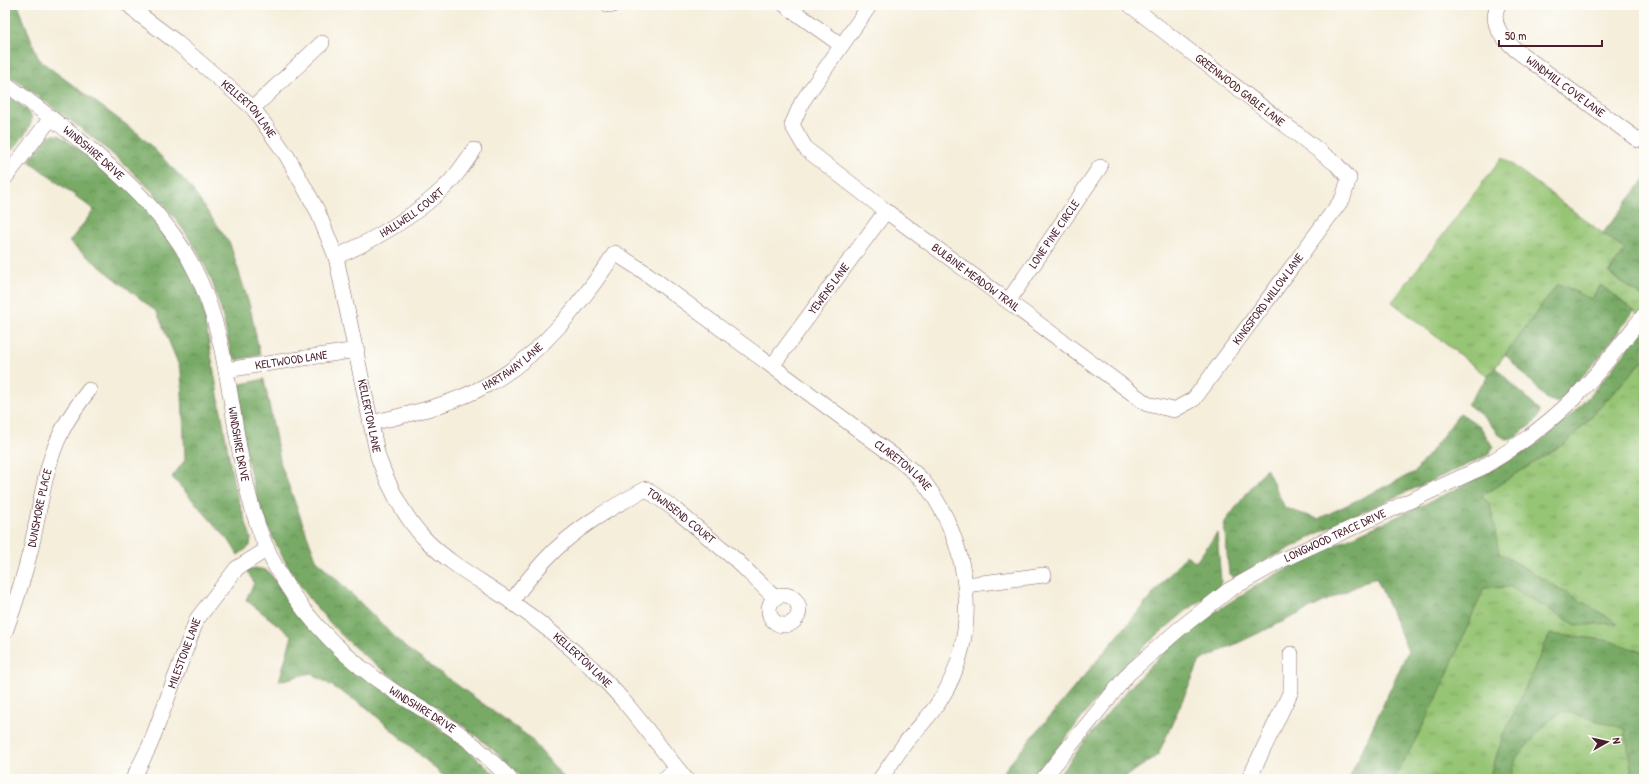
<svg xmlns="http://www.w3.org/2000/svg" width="1649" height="784" viewBox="0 0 1649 784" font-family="'Patrick Hand',sans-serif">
	<defs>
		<pattern id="grass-tufts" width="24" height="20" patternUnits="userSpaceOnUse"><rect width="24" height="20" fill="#96c574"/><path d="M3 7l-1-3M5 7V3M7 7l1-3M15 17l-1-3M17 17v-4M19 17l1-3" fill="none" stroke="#7c9f5f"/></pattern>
		<pattern id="forest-crowns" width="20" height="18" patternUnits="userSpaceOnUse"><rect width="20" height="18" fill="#78aa66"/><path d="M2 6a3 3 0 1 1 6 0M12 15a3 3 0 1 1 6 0" fill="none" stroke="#648a54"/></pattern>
	</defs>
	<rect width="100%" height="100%" fill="#fdfcf7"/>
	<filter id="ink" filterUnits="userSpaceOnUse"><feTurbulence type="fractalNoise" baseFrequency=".025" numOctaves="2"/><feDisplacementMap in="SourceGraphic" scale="8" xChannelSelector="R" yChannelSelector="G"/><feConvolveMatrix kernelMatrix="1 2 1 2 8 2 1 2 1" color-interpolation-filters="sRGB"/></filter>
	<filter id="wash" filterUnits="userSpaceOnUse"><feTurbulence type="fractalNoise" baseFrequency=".012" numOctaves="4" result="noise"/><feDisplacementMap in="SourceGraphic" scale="16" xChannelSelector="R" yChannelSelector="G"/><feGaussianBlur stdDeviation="0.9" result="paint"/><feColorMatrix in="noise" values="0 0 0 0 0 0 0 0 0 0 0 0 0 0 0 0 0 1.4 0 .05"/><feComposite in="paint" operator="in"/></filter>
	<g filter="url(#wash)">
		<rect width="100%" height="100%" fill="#f5eedb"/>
		<g fill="url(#grass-tufts)" stroke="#707250">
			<path d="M1502,157l123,93 -16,23 35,25v21l-43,-34 -10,14 -33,-15 -70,93 -96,-75z"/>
			<path d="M1644,359v420h-295l131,-283 90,-56z"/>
		</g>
		<g fill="url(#forest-crowns)" stroke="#616448">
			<path d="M5,5h13l21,55 101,75 49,50 41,59 20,63 10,48 -23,5 -6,-5c-6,-30 -13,-65 -28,-93 -43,-83 -125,-135 -198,-190z"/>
			<path d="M5,93c34,24 34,23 8,57l-8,-7z"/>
			<path d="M49,135h10l40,29 40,34 49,69 14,36 32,183 17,52 -1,8 -12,9 -8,-13 -58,-65 13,-17 -4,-89 -24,-59 -88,-70 25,-32 -65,-49z"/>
			<path d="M1644,180v116l-1,1 -34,-24 16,-23 -22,-17z"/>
			<path d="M1558,284l33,15 10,-14 33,26 -38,50 -38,42 -11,-4 -42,-45z"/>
			<path d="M1644,330v29l-74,81 -89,56 9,8 9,49 119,70 -42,2 -66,-38 -26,1 -47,110 -42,81h-46l59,-128 -32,-74 -176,84 -42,94 -36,24h-66c31,-41 63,-82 99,-118 23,-23 50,-43 77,-60 78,-52 168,-81 249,-125 19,-10 38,-20 56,-32 42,-31 73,-71 104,-113z"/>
			<path d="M1495,367l45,44 -3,9 -23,18 -8,1 -7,-4 -13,-16 -19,-15z"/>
			<path d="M264,379l17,86 35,94 90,89 123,89 36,42h-42c-41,-45 -92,-74 -140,-109 -64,-46 -110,-112 -130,-187 -8,-29 -11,-60 -16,-90l4,-9z"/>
			<path d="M1460,413l20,13 13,21 -5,8 -158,72 -97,51 -4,-4 -5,-51 42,-55 19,40 33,11 97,-47z"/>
			<path d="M1217,533l4,48 -2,7 -32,22 -38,32 -36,37 -80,100h-36l189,-224 10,7z"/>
			<path d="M255,568l11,2 7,7 23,32 142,118 23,17 39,35h-53l-81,-72 -55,-34 -32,8 13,-45 -46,-36 8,-17 -7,-13z"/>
			<path d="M1550,634l57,6 37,13v126h-11l-8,-50 -61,-18 -15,10 -33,37 -5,21h-22l14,-43z"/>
		</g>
	</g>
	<g filter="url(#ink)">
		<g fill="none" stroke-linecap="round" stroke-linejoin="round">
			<g stroke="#866769" stroke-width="16">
				<g id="minor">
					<path id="s1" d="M129,5l11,10 35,26 78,67 34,48 30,54 19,47 42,200c11,30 26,61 49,84 24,24 55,40 83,60 29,20 57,43 82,67 36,33 63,74 94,111"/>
					<path d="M609,5h4"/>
					<path d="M785,5l56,40"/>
					<path id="s2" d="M870,5l-68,97 -10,23 14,24 80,62 261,193 27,6 20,-11 149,-201 6,-20 -13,-14 -206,-159"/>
					<path id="s3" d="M1498,5c-9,19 5,33 18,45l122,90"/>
					<path id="s4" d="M5,83c59,44 127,94 170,154 28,39 43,87 51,134 14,72 17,142 56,207 27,45 67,84 110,112 22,15 47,28 68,44 18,13 34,29 50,45"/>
					<path d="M253,108l69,-65"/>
					<path d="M5,178l46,-60"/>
					<path id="s5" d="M336,257c40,-18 78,-40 110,-71 11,-10 19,-24 28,-36"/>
					<path id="s6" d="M1009,300l91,-133"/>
					<path id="s7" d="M772,366l114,-155"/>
					<path id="s8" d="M226,370l131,-20"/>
					<path id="s9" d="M371,423c39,-9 80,-18 116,-38 53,-28 95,-83 128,-132l28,18 255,188c8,7 18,14 25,22 48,61 60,155 16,221 -9,14 -22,27 -33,40 -9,12 -17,25 -26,37"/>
					<path d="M966,585l78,-10"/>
					<circle cx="784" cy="610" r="15"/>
					<path id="s10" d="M511,602c11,-15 22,-29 35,-43 28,-30 64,-51 100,-70l27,19 63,52 39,38"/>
					<path id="s11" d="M5,632c10,-27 19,-55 26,-84 9,-38 13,-80 30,-115 7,-15 18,-30 28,-43"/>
					<path id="s12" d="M133,779l17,-34 47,-126 40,-51 29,-18"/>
					<path d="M664,779l13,-10"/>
					<path id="s13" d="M1043,779l86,-106 49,-43 51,-40 53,-30 199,-92c33,-19 65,-42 92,-69 26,-26 48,-55 71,-84"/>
					<path d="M1249,779l42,-88v-37"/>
				</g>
			</g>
			<use href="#minor" stroke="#fff" stroke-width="15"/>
		</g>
	</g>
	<g text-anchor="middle" stroke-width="3" stroke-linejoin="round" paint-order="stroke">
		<g font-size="12" fill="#4a1f2b" stroke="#fdfcf7">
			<text dy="4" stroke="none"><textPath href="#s3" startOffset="114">WINDMILL COVE LANE</textPath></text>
			<text transform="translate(1240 90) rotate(38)" y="4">GREENWOOD GABLE LANE</text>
			<text dy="4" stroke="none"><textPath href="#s1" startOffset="159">KELLERTON LANE</textPath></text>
			<text dy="4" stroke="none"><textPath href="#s4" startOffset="113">WINDSHIRE DRIVE</textPath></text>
			<text dy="4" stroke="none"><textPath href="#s5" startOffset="88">HALLWELL COURT</textPath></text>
			<text dy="4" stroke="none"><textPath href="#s6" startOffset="80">LONE PINE CIRCLE</textPath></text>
			<text dy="4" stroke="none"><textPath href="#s2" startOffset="384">BULBINE MEADOW TRAIL</textPath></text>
			<text dy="4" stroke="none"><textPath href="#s7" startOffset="96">YEWENS LANE</textPath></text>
			<text dy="4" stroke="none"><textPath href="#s2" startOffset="772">KINGSFORD WILLOW LANE</textPath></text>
			<text dy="4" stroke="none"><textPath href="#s8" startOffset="66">KELTWOOD LANE</textPath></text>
			<text dy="4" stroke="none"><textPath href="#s9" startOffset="154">HARTAWAY LANE</textPath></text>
			<text dy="4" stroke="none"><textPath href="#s1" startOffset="495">KELLERTON LANE</textPath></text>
			<text dy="4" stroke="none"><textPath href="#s4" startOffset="449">WINDSHIRE DRIVE</textPath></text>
			<text dy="4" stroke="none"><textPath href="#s9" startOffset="666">CLARETON LANE</textPath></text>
			<text dy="4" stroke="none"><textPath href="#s11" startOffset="129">DUNSMORE PLACE</textPath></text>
			<text dy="4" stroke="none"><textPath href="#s10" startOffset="222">TOWNSEND COURT</textPath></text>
			<text dy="4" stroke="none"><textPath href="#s13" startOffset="386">LONGWOOD TRACE DRIVE</textPath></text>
			<text dy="4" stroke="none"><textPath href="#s12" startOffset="136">MILESTONE LANE</textPath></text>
			<text dy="4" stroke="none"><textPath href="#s1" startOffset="831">KELLERTON LANE</textPath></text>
			<text dy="4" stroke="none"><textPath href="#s4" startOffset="785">WINDSHIRE DRIVE</textPath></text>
		</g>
	</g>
	<rect width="1649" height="784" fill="none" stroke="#fdfcf7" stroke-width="20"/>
	<g transform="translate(1607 742) rotate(82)" stroke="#fdfcf7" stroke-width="3" paint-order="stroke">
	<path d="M0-3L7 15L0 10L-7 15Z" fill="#4a1f2b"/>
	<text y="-6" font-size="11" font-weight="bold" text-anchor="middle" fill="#4a1f2b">N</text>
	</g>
	<path d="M1499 40v6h103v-6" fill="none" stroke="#4a1f2b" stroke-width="2"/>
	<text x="1505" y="40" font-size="12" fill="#4a1f2b" stroke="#fdfcf7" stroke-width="3" paint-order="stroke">50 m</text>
</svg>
